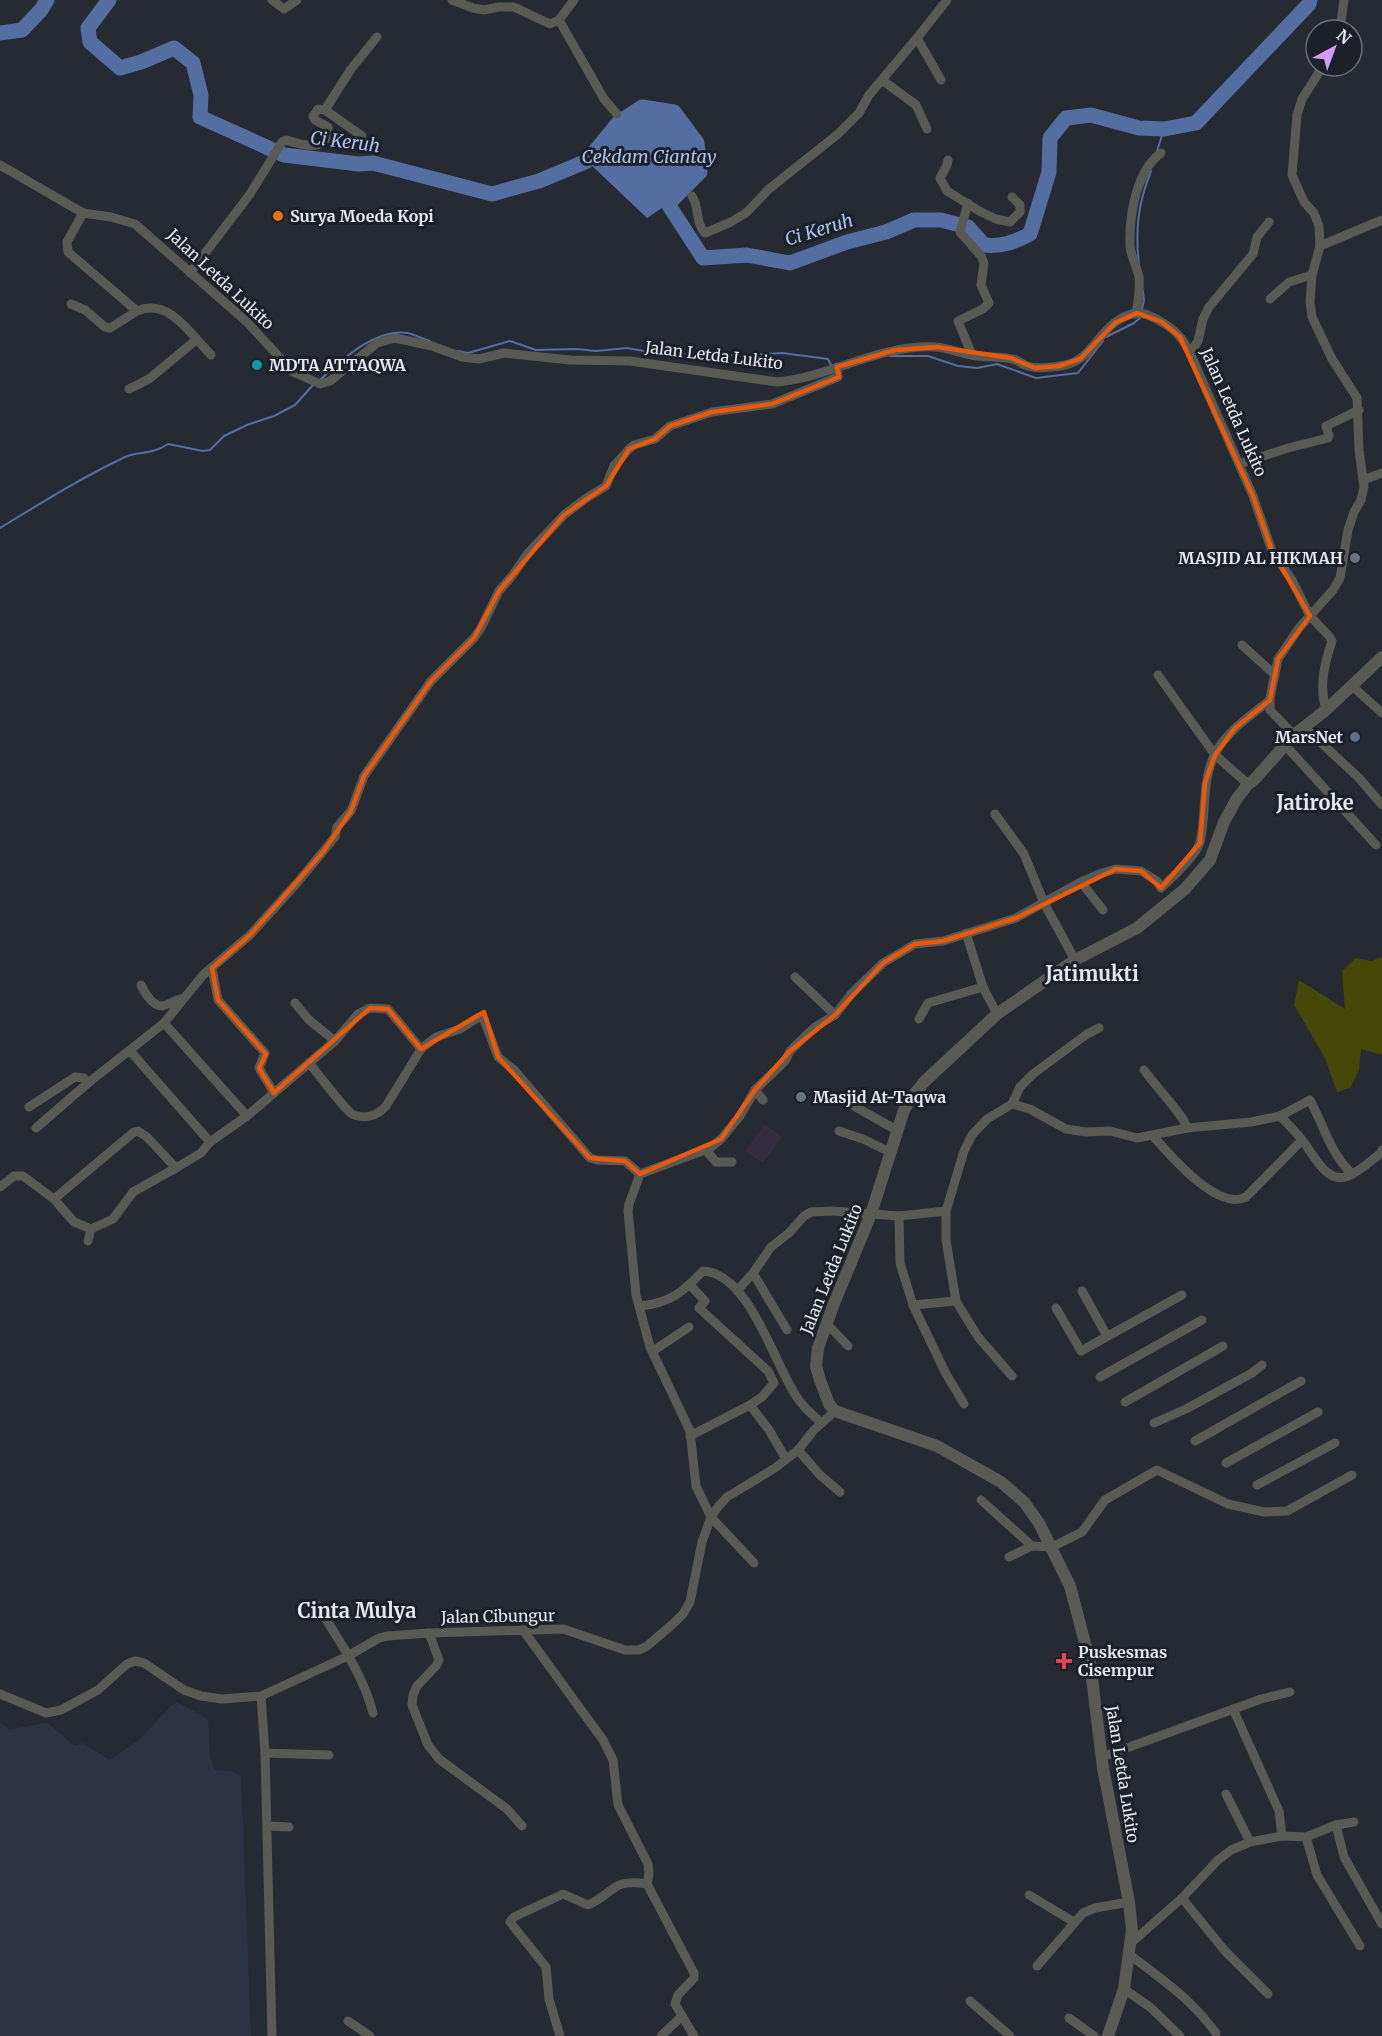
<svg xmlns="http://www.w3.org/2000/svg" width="1382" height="2036" viewBox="0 0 1382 2036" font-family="Merriweather,serif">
	<rect width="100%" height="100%" fill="#262a32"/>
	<path fill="#2d3341" d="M177,1702l31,17 2,37 5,14 16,1 10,5 10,260h-251v-314l9,8 29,-6 10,-1 26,23 8,-3 28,17 29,-20 32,-34z"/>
	<path fill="#352d3d" d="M765,1124l17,13 -19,26 -18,-12z"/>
	<path fill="#454807" d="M1382,957v98l-21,-6 -2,21 -9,18 -13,4 -12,-34 -31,-53 5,-25 46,29 -3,-38 14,-13 15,3z"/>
	<path fill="#546ea2" d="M642,107l32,5 23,31 3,28 -32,33 -21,14 -60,-57c9,-25 34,-40 55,-54z"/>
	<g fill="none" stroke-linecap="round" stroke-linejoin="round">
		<g stroke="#546ea2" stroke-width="2">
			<path d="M1157,151l7,-22"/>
			<path d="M1139,265c-4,-34 -1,-62 12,-94"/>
			<path d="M1142,309l2,-9 -1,-9"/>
			<path d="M1106,337l28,-14 6,-5"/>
			<path d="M458,351l10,2 42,-12 26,9 41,-1 19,2 31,-3 40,7 48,-2 22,3 45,-3 46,6 4,8"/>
			<path d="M890,356h38l30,10 19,2 20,-4 39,14 42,-5 25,-32"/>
			<path d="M320,380c23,-21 55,-52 88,-47 7,2 15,6 22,8"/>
			<path d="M0,528c41,-25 81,-50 125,-71 14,-6 27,-2 43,-13l35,7 7,-1 14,-14 23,-11 27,-9 21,-11 18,-20"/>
		</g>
		<g stroke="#546ea2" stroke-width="15">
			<path d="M109,0l-21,28 2,14 30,26 21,-6 33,-14 19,15 8,32 -1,22 84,38 75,9 14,-1 119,31 47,-13 48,-20 32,-39 23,-15 32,5 23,31 3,29 -32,32 35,54 44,-3 43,8 57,-21 39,-10 28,-12h27l27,7 16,18c18,2 31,-3 46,-11l19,-62 1,-34 16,-20 25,-3 48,13 25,1 32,-6 113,-119 1,-4"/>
			<path d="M0,33l22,-3 19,-20 6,-10"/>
		</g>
		<g stroke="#5a5a55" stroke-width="9">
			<path d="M272,0l12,9 13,-9"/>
			<path d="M452,0l21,8 11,2 15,-3h15l36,17 9,-4 15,-20"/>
			<path d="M559,20l45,79 13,15"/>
			<path d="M1340,30l4,-30"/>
			<path d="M882,80l34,25 11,24"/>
			<path d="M941,80l-24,-42 30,-38"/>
			<path d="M325,110l26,-41 26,-32"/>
			<path d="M948,160l-1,5 -7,13 7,13 34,21 15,7 14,3 10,-10v-7l-8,-8"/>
			<path d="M0,165l83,48 28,4 24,7 112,98 46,50 27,12 10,-3 47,-38 18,-5 37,8 30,11 17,2 25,-6 66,7 60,1 147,21c55,-5 101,-38 159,-35 12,1 24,6 36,8 13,3 28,1 41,4 5,1 7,4 12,6 10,5 29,2 40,0 31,-6 35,-46 72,-52 12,-1 36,15 43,24 4,4 7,11 10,16l63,143 19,55 20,29 18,36 19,20 3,5c-8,24 -13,45 -6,69"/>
			<path d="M692,196c8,12 3,27 13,37l26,-11 15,-9 23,-24 69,-55 21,-21 10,-18 48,-57"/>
			<path d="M968,203l-8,29 21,24 3,7 -3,22 8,18 -6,6 -25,12 14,34"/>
			<path d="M83,213l-16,29 1,10 69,59c32,-14 54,24 74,44"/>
			<path d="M1320,246l62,-26"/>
			<path d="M190,273l60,-79 32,-52 4,-2c16,5 44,14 42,-13l-13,-7 -2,-4 5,-7 7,1 37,26"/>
			<path d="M1270,299l19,-17 23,-7"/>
			<path d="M71,304l14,6 20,17 5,1 27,-17"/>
			<path d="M1136,314c2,-11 4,-25 3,-37 -2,-10 -8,-20 -9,-31 -1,-30 6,-75 31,-93"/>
			<path d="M1190,353l8,-12 5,-22 6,-12 44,-53 4,-17 12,-15"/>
			<path d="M129,389l20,-10 47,-39"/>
			<path d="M1239,464l49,-16 40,-10 1,-2 -3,-10 33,-16"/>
			<path d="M1363,480l19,-7"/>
			<path d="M1242,645l33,30"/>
			<path d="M1158,675l57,80 33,29"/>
			<path d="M1351,685l31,28"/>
			<path d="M1304,727l55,51 23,27"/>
			<path d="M1294,735l-24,-25v-12l8,-39 21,-31 34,-38 7,-12 8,-48 6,-18 7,-12 3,-13 -5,-37 -2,-52 -25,-39 -20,-42 -2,-15 2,-27 8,-29 -1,-20 -5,-13 -10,-11 -12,-27 5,-60 5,-16 21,-33"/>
			<path d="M1285,745l91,100"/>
			<path d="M995,814l29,40 20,49 31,57"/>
			<path d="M1081,882l22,28"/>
			<path d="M966,933l17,54 14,27"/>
			<path d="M212,968l6,32 47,53 -6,15 15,25"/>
			<path d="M795,977l40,38"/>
			<path d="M141,985c4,8 11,21 21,21 6,-1 13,-6 19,-7"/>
			<path d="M295,1003l14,17 26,21"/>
			<path d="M919,1019l9,-16 55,-16"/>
			<path d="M164,1023l83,93"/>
			<path d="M130,1051l80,91"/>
			<path d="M309,1063c8,9 35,46 43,51 12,6 25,2 34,-8l35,-57 15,-12 24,-8 17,-11 6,-1 15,40 16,13 76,88 7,2 28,1 15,13"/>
			<path d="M1144,1070c9,13 41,47 43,58"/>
			<path d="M755,1090l8,10"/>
			<path d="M1012,1104l18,5 36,20 20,3 24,-1 27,7 50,-10 64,-6 29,-6 30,-16c15,28 19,51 42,74"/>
			<path d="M854,1106l44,25"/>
			<path d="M29,1107l46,-30 9,1 4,5"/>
			<path d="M1280,1116c8,8 16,16 23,25 10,13 24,44 45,35 11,-4 22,-15 32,-22l2,-4"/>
			<path d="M36,1128l52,-45 76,-60 39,-48 47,-40 47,-52 38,-46 2,-10 14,-16 13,-35 67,-95 43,-43 7,-10 18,-37 13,-15 16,-23 36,-38 21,-16 21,-13 8,-20 15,-17 5,-4 21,-6 15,-13 42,-14 60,-8 66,-27 -1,-10"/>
			<path d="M839,1131l24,8 29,14"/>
			<path d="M1153,1136c17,19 65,76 93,61l56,-57"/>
			<path d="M705,1149l11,13h16"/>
			<path d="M0,1187l14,-11h9l31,23 80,-67 4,-1 9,6 29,31 25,-15 9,-11 37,-26 88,-75 23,-27 12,-6 18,1 33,40"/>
			<path d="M54,1199l20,23 17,7 22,-10 20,-27 43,-24"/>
			<path d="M899,1216l1,47 13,42 32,67 19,32"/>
			<path d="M88,1241l3,-12"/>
			<path d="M753,1273l34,57"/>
			<path d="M690,1285l15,16 -6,7 69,63 6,12 -12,14 -12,8"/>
			<path d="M737,1291l16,-18 18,-26 18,-14 15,-17 7,-4 21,-1 67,5 47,-5"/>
			<path d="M1082,1291l25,45"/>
			<path d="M913,1305l43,-4"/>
			<path d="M640,1306c30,-3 42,-13 63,-35 46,2 71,92 93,125 7,11 16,19 26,27"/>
			<path d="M1056,1308l25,43 101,-56"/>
			<path d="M826,1323l22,23"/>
			<path d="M653,1351l36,-24"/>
			<path d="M1012,1376l-34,-39 -22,-36 -10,-61v-29l18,-60 8,-16 15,-16 25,-15 8,-17 13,-13 54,-40 12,-6"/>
			<path d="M1100,1377l102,-57"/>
			<path d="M1125,1402l98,-56"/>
			<path d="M1154,1423l32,-14 66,-36 10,-8"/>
			<path d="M690,1436l60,-31 19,25 17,29"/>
			<path d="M1195,1441l106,-60"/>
			<path d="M798,1450l22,25 20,17"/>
			<path d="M1226,1463l92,-51"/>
			<path d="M1257,1485l78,-42"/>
			<path d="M981,1500l51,46"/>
			<path d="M1009,1557l23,-11 20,1 30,-15 23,-32 52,-30 71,34 36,8 23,-1 65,-36"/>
			<path d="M754,1563l-43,-46 -15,-31 -6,-55 -40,-84 -14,-52 -8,-84 1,-7 11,-30 70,-26 11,-9 19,-23 15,-26 30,-29 5,-10 25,-24 20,-12 17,-22 31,-30 32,-19 28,-3 73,-23 65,-36 18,-8 17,-5 25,2 16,10 4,7c11,-10 35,-32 39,-46 7,-29 1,-58 14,-86 11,-24 36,-40 56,-56"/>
			<path d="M317,1605c21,34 46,69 56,108"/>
			<path d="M523,1630l80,110 10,20 5,45 30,59 1,10 -2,10 47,89v5l-16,17 -3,9 19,32"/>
			<path d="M429,1633l10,27 -3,6 -19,20 -4,9 -1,10 16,40 11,14 68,50 15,17"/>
			<path d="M0,1694l46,19 15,-3 37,-20 29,-26 8,-3 9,2 40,27 17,6 21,3 39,-3 87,-40 31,-18 9,-2 41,-3 134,-4 62,21h14l8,-4 27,-23 9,-9 7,-12 12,-60 9,-25 7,-10 9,-10 48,-29 23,-18 16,-20 21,-19"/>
			<path d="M261,1696l4,57 7,283"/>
			<path d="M1233,1709l46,102 3,25"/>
			<path d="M265,1753l64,2"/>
			<path d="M1102,1757l159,-58 29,-7"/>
			<path d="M1226,1794l24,48"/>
			<path d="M1336,1825l8,32 38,67"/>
			<path d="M267,1826l22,1"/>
			<path d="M1306,1837l11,38 43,71"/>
			<path d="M1029,1895l45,27"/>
			<path d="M1182,1898l43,53 43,43"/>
			<path d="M1131,1943l51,-45 36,-38 13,-10 19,-8 32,-6 24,1 30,-12 18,-3"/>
			<path d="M1130,1955c34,26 60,43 86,78"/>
			<path d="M1037,1966l46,-53 12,-5 34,-6"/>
			<path d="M1124,1989l26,18 30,29"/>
			<path d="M970,2001l40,35"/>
			<path d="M1069,2018l25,18"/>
			<path d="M348,2021l22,15"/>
			<path d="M560,2036l-11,-37 -3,-32 -36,-45 4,-5 49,-23 25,11c27,-12 23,-27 59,-21"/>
			<path d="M661,2036l21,-20"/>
		</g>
		<path stroke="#5a5a55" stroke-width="12" d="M1108,2036l16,-47 8,-59 -3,-28 -26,-134 -13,-106 -20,-76 -31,-63 -15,-21 -23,-20 -64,-36 -102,-35 -6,-7 -9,-24 -4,-14 2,-18 15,-42 38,-92 33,-104 5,-9 15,-19 73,-68 78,-54 62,-32 48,-39 25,-29 14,-38 12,-22 12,-16 6,-4 40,-45 32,-25 56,-53"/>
	</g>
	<path fill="none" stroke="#e8590c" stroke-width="4.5" stroke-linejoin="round" d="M1137,313l25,9 18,15 73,159 19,55 38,65 -32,43 -8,41 -35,28 -20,27 -10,28 -5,60 -39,45 -20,-17 -25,-2 -100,49 -73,23 -28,3 -32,19 -48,52 -45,36 -35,39 -34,49 -81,35 -15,-13 -35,-3 -92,-101 -14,-45 -63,37 -33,-40 -18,-1 -96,85 -15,-25 7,-14 -48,-54 -6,-32 38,-33 73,-83 28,-41 13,-35 67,-95 43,-43 25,-47 65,-76 42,-29 23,-37 26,-10 15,-13 42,-14 60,-8 67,-27 -2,-10 58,-17 42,-3 74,11 24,10 24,-2 21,-7 35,-36z"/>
	<circle fill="#e8710a" stroke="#1c2028" stroke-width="2" cx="278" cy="216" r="6"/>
	<circle fill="#0f9aa8" stroke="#1c2028" stroke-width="2" cx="257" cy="365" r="6"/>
	<g fill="#6b7280" stroke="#1c2028" stroke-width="2">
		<circle cx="1355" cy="558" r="6"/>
		<circle cx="801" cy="1097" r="6"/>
	</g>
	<circle fill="#5c6f8a" stroke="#1c2028" stroke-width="2" cx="1355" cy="737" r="6"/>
	<path fill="#e0444e" stroke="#1c2028" stroke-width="2" d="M1061 1652h6v6h6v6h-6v6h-6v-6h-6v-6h6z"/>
	<g text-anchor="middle" stroke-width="6" stroke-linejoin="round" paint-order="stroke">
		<g font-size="16" font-weight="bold" fill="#e4e7ec" stroke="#1c2028" text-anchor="start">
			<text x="290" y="222">Surya Moeda Kopi</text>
			<text x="269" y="371">MDTA ATTAQWA</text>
			<text x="1343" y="564" text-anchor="end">MASJID AL HIKMAH</text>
			<text x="1343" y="743" text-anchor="end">MarsNet</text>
			<text x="813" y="1103">Masjid At-Taqwa</text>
			<text x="1078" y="1658">Puskesmas<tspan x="1078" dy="18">Cisempur</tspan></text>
		</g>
		<g font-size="16" fill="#e4e7ec" stroke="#1c2028">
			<text transform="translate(221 279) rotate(43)" y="6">Jalan Letda Lukito</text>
			<text transform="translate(714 355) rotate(7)" y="6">Jalan Letda Lukito</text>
			<text transform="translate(1234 412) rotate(66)" y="6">Jalan Letda Lukito</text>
			<text transform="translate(831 1269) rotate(-68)" y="6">Jalan Letda Lukito</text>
			<text transform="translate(498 1616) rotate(-1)" y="6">Jalan Cibungur</text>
			<text transform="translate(1123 1774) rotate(81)" y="6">Jalan Letda Lukito</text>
		</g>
		<g font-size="18" font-style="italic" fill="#abc3f1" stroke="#1c2028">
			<text transform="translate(345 142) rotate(7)" y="6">Ci Keruh</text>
			<text x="649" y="163">Cekdam Ciantay</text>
			<text transform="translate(819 230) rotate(-17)" y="6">Ci Keruh</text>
		</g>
		<g font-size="20" font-weight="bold" fill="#e4e7ec" stroke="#1c2028">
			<text x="1315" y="810">Jatiroke</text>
			<text x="1092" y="981">Jatimukti</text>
			<text x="357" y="1618">Cinta Mulya</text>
		</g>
	</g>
	<g transform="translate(1334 48) rotate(41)"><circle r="28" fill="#1c2028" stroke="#6c7076" stroke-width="1.5"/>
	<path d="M0-4.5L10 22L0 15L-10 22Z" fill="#d09dff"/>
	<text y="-9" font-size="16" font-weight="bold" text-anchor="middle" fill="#e4e7ec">N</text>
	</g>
</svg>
